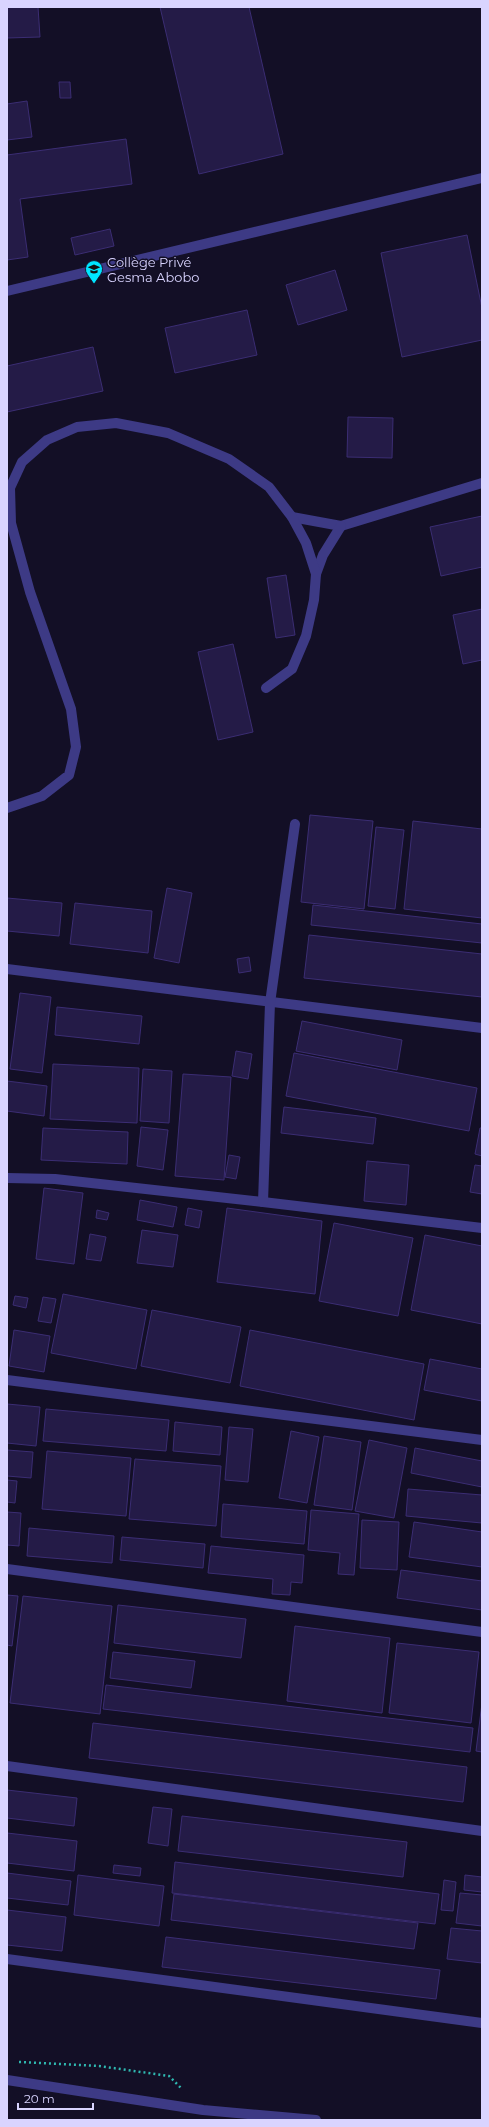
<svg xmlns="http://www.w3.org/2000/svg" width="489" height="2127" viewBox="0 0 489 2127" font-family="Montserrat,sans-serif">
	<rect width="100%" height="100%" fill="#130f26"/>
	<g fill="#241b47" stroke="#3b2d73">
		<path d="M7,7h31l2,30 -33,1z"/>
		<path d="M160,7h89l34,147 -84,20z"/>
		<path d="M59,82h11l1,16h-11z"/>
		<path d="M27,101l5,36 -25,3v-36z"/>
		<path d="M126,139l6,45 -112,15 8,58 -21,3v-105z"/>
		<path d="M110,229l4,17 -39,9 -4,-17z"/>
		<path d="M467,235l15,73v32l-80,17 -21,-104z"/>
		<path d="M335,270l12,40 -49,15 -12,-40z"/>
		<path d="M247,310l10,45 -82,18 -10,-45z"/>
		<path d="M93,347l10,44 -96,21v-46z"/>
		<path d="M348,417l45,1 -1,40 -45,-1z"/>
		<path d="M482,516v51l-41,9 -11,-49z"/>
		<path d="M286,575l9,60 -19,3 -9,-60z"/>
		<path d="M482,609v51l-19,4 -10,-49z"/>
		<path d="M233,644l20,88 -35,8 -20,-88z"/>
		<path d="M310,815l63,6 -9,88 -63,-7z"/>
		<path d="M413,821l69,8v89l-78,-9z"/>
		<path d="M376,827l28,3 -9,79 -27,-3z"/>
		<path d="M167,888l25,5 -13,70 -25,-5z"/>
		<path d="M7,898l55,5 -3,33 -52,-5z"/>
		<path d="M75,903l77,8 -4,42 -78,-9z"/>
		<path d="M313,905l169,19v19l-171,-18z"/>
		<path d="M309,935l173,19v43l-178,-19z"/>
		<path d="M249,957l2,14 -12,2 -2,-14z"/>
		<path d="M20,993l31,4 -9,76 -32,-4z"/>
		<path d="M57,1007l85,9 -3,28 -84,-9z"/>
		<path d="M302,1021l100,19 -5,30 -101,-19z"/>
		<path d="M236,1051l16,3 -4,25 -16,-3z"/>
		<path d="M294,1053l183,35 -8,43 -183,-35z"/>
		<path d="M53,1064l86,4 -2,55 -87,-4z"/>
		<path d="M143,1069l29,2 -3,52 -29,-2z"/>
		<path d="M183,1074l48,3 -7,103 -49,-4z"/>
		<path d="M7,1081l40,5 -3,30 -37,-5z"/>
		<path d="M284,1107l92,11 -3,26 -92,-11z"/>
		<path d="M141,1127l27,3 -5,40 -26,-4z"/>
		<path d="M43,1128l85,4 -1,32 -86,-4z"/>
		<path d="M480,1128h2v28l-7,-2z"/>
		<path d="M229,1155l11,2 -4,22 -11,-2z"/>
		<path d="M367,1161l42,4 -3,40 -42,-4z"/>
		<path d="M475,1165l7,1v28l-12,-2z"/>
		<path d="M44,1188l39,5 -9,71 -38,-5z"/>
		<path d="M140,1200l37,7 -4,20 -36,-7z"/>
		<path d="M188,1208l14,3 -3,17 -14,-3z"/>
		<path d="M227,1208l95,13 -7,73 -98,-12z"/>
		<path d="M97,1210l12,3 -2,7 -11,-2z"/>
		<path d="M334,1223l79,15 -15,78 -79,-15z"/>
		<path d="M142,1230l36,5 -5,32 -36,-4z"/>
		<path d="M90,1234l16,3 -5,24 -15,-2z"/>
		<path d="M425,1235l57,11v78l-71,-14z"/>
		<path d="M63,1294l84,16 -11,59 -85,-16z"/>
		<path d="M15,1296l13,2 -2,10 -13,-3z"/>
		<path d="M43,1297l13,2 -5,24 -13,-2z"/>
		<path d="M152,1310l89,17 -11,56 -89,-17z"/>
		<path d="M14,1330l36,6 -6,36 -35,-6z"/>
		<path d="M250,1330l174,34 -10,56 -174,-34z"/>
		<path d="M430,1359l52,10v32l-58,-11z"/>
		<path d="M7,1404l33,3 -4,39 -29,-3z"/>
		<path d="M46,1409l123,11 -3,31 -123,-10z"/>
		<path d="M175,1422l47,5 -2,28 -47,-4z"/>
		<path d="M229,1427l24,2 -5,53 -23,-2z"/>
		<path d="M291,1431l28,6 -12,66 -28,-5z"/>
		<path d="M324,1436l37,6 -9,68 -38,-5z"/>
		<path d="M369,1440l38,8 -13,70 -39,-7z"/>
		<path d="M415,1448l67,13v26l-71,-14z"/>
		<path d="M7,1450l26,2 -2,26 -24,-2z"/>
		<path d="M47,1451l84,7 -5,58 -84,-7z"/>
		<path d="M135,1459l86,7 -5,60 -87,-7z"/>
		<path d="M7,1480l10,1 -2,22 -8,-1z"/>
		<path d="M408,1489l74,6v28l-76,-7z"/>
		<path d="M223,1504l84,7 -3,33 -83,-7z"/>
		<path d="M311,1510l48,4 -5,61 -16,-1 2,-21 -32,-3z"/>
		<path d="M7,1512l14,1 -2,33 -12,-1z"/>
		<path d="M362,1520l37,2 -2,48 -37,-2z"/>
		<path d="M414,1522l68,10v35l-73,-10z"/>
		<path d="M29,1528l85,8 -2,27 -85,-7z"/>
		<path d="M122,1537l83,7 -2,24 -83,-8z"/>
		<path d="M211,1546l93,9 -2,28 -11,-1 -1,13 -18,-1 1,-15 -65,-6z"/>
		<path d="M401,1570l81,11v29l-85,-12z"/>
		<path d="M7,1595l11,1 -6,50 -5,-1z"/>
		<path d="M23,1596l89,10 -12,108 -90,-11z"/>
		<path d="M118,1605l128,14 -5,39 -127,-15z"/>
		<path d="M295,1626l95,12 -8,75 -95,-12z"/>
		<path d="M397,1643l82,9 -8,71 -82,-10z"/>
		<path d="M113,1652l82,9 -4,27 -81,-10z"/>
		<path d="M106,1685l367,43 -3,24 -367,-43z"/>
		<path d="M482,1703v49l-6,-1z"/>
		<path d="M93,1723l374,44 -4,35 -374,-44z"/>
		<path d="M7,1790l70,8 -3,28 -67,-8z"/>
		<path d="M153,1807l19,2 -4,37 -20,-3z"/>
		<path d="M182,1816l225,26 -4,35 -225,-26z"/>
		<path d="M7,1833l70,8 -3,30 -67,-8z"/>
		<path d="M175,1862l264,32 -4,30 -263,-31z"/>
		<path d="M114,1865l27,3 -1,8 -27,-3z"/>
		<path d="M7,1873l64,8 -3,24 -61,-7z"/>
		<path d="M78,1875l86,11 -5,40 -85,-11z"/>
		<path d="M465,1875l17,2v15l-18,-2z"/>
		<path d="M444,1880l12,2 -3,29 -12,-1z"/>
		<path d="M460,1893l22,2v31l-26,-3z"/>
		<path d="M174,1894l244,29 -4,26 -243,-29z"/>
		<path d="M7,1910l59,7 -4,34 -55,-6z"/>
		<path d="M451,1928l31,3v32l-35,-4z"/>
		<path d="M166,1937l274,33 -4,29 -274,-32z"/>
	</g>
	<g fill="none" stroke-linecap="round" stroke-linejoin="round">
		<path stroke="#2fb8b0" stroke-width="2.5" stroke-dasharray="2 3" stroke-linecap="butt" d="M19,2062l80,4 70,10 12,12"/>
		<g stroke="#3d3a85" stroke-width="10">
			<path d="M292,517l49,9 141,-43"/>
			<path d="M316,574l7,-19 18,-29"/>
			<path d="M7,808l35,-12 27,-21 7,-28 -5,-38 -41,-117 -19,-69 -1,-35 12,-26 25,-22 30,-13 39,-4 52,10 61,26 40,28 23,30 14,26 10,31 -2,26 -8,36 -14,33 -26,19"/>
			<path d="M7,2080l196,30 113,10"/>
		</g>
		<g stroke="#3d3a85" stroke-width="10">
			<path d="M7,291l475,-113"/>
			<path d="M7,969l475,59"/>
			<path d="M7,1178l48,1 208,23 219,26"/>
			<path d="M263,1202l7,-199 25,-179"/>
			<path d="M7,1380l475,60"/>
			<path d="M7,1569l475,63"/>
			<path d="M7,1766l475,65"/>
			<path d="M7,1959l475,64"/>
		</g>
	</g>
	<defs>
		<g id="school-pin" transform="scale(0.9)"><path d="M0 17L-7.5 6A9.5 9.5 0 1 1 7.5 6Z" fill="#00e5ff" stroke="#130f26"/><path d="M0-5L7-2L0 1L-7-2ZM-4 1L0 2.5L4 1V4Q0 6-4 4Z" fill="#111"/></g>
	</defs>
	<g fill-rule="evenodd">
		<use href="#school-pin" x="94" y="269"/>
	</g>
	<g text-anchor="middle" stroke-width="3" stroke-linejoin="round" paint-order="stroke">
		<g font-size="13" fill="#d9d4ff" stroke="#130f26" text-anchor="start">
			<text x="107" y="267">Collège Privé<tspan x="107" dy="15">Gesma Abobo</tspan></text>
		</g>
	</g>
	<rect width="489" height="2127" fill="none" stroke="#d9d4ff" stroke-width="16"/>
	<path d="M18 2103v6h75v-6" fill="none" stroke="#d9d4ff" stroke-width="2"/>
	<text x="24" y="2103" font-size="12" fill="#d9d4ff" stroke="#130f26" stroke-width="3" paint-order="stroke">20 m</text>
</svg>
